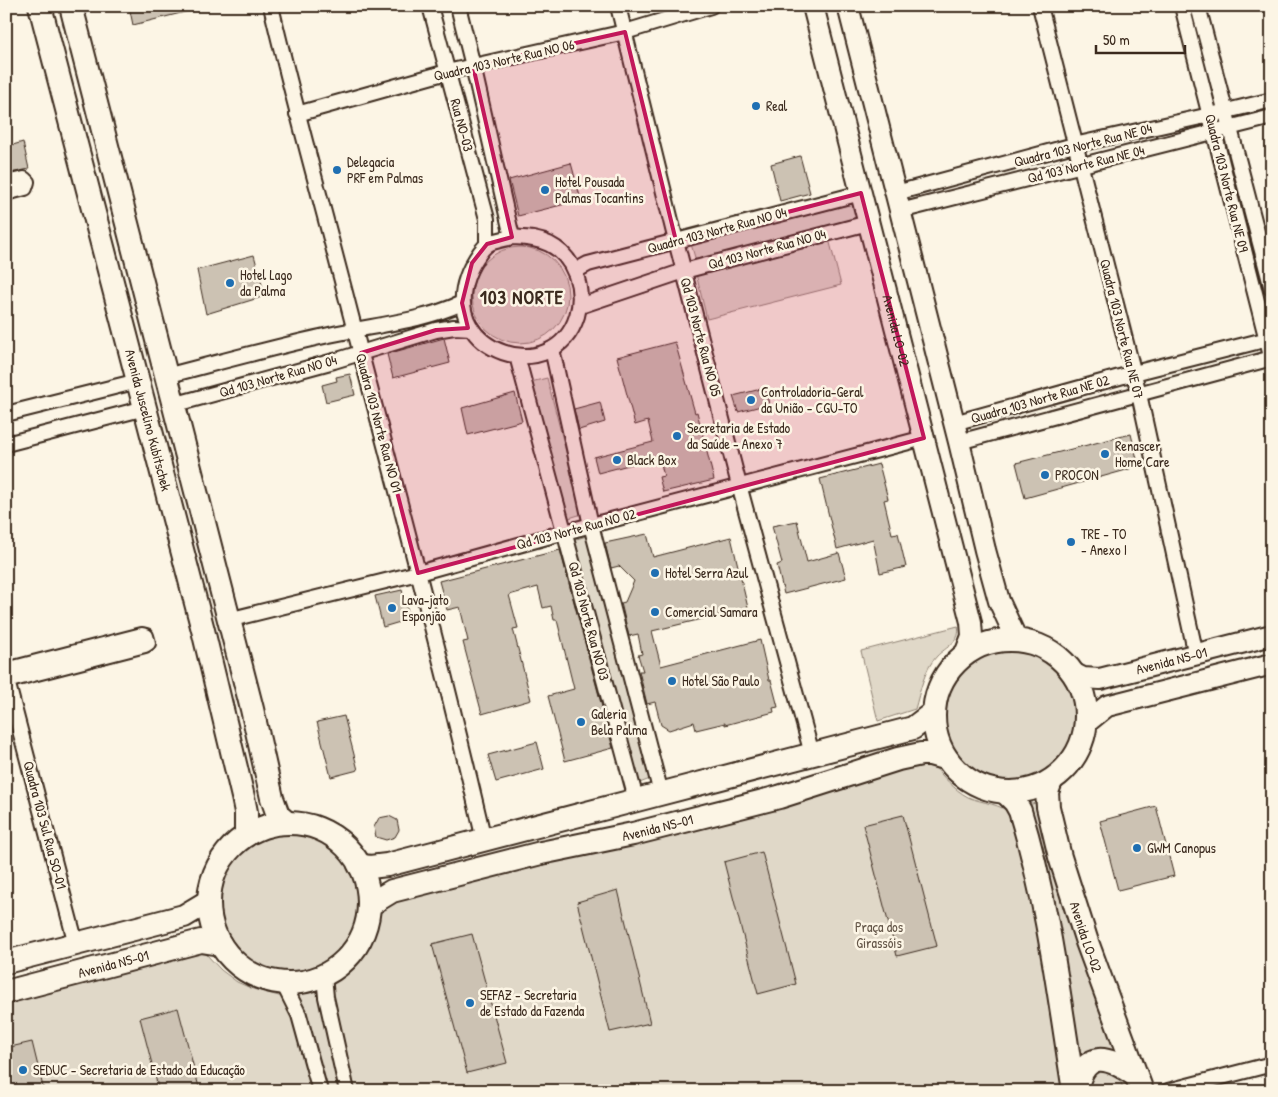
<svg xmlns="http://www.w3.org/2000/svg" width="1278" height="1097" viewBox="0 0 1278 1097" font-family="'Patrick Hand',sans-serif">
	<rect width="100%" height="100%" fill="#fcf5e5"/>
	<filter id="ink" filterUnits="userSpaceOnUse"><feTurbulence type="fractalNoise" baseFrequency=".02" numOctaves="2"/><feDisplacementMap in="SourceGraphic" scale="10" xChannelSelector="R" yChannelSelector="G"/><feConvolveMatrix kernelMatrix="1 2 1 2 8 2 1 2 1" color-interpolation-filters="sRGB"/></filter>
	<g filter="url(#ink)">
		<g fill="#e0d8c8" stroke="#8e8173">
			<path d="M860,202l4,15 -168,44 -5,-17z"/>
			<path d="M829,239l12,46 -134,34 -11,-45z"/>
			<circle cx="520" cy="295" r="48"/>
			<path d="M547,378l35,136 -16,5 -35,-137z"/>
			<path d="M587,536l63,243 -13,5 -64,-244z"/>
			<path d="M958,626c4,15 -12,21 -21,30 -13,13 -17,36 -22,53l-37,12 -17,-70z"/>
			<circle cx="1010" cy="717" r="69"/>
			<path d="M920,764l13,1c11,12 20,24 35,32 13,6 36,7 43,18l29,126 24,150h-1058v-92l195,-48 5,3 15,16 16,12 16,7 26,7 49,-13 16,-14 12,-15 6,-12 12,-35z"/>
			<path d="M1036,803l16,60 65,189 -37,9 -53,-256z"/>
			<circle cx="288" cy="905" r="72"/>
			<path d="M1099,1067l20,10 5,14h-34v-11z"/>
		</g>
		<g fill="#ccc2b3" stroke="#3b2a1e">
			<path d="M129,6h64v4l-60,15z"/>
			<path d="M23,142l6,27 -23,5v-27z"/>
			<path d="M800,156l10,37 -30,8 -9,-37z"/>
			<path d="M571,163l10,37 -63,16 -9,-36z"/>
			<path d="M254,255l11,41 -59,18 -9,-44z"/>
			<path d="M444,338l6,25 -57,15 -6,-24z"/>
			<path d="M675,342l20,71 2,-1 17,68 -51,12 -4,-15 5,-1 -5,-19 -61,16 -4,-16 59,-15 -5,-21 -13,4 -18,-68z"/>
			<path d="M350,374l5,21 -29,7 -4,-17 15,-4 -1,-4z"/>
			<path d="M765,388l4,16 -31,8 -5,-16z"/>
			<path d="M515,393l7,28 -54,14 -6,-27z"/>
			<path d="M600,402l5,20 -26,8 -5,-21z"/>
			<path d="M1131,434l6,25 -9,2 2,8 -105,29 -9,-35z"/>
			<path d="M879,464l9,35 -4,1 8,34 6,-1 8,34 -26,6 -7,-34 -36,10 -17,-70z"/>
			<path d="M797,521l10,41 32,-9 7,25 -62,16 -7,-29 5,-2 -10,-37z"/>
			<path d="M647,534l6,23 78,-20 17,71 -96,23 9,35 99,-26 9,40h2l7,27 -5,1 1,4 -49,13v-2l-29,7 -2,-8 -25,8 -8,-5 -6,-23 -8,2 -8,-33h4l-5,-16 4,-1 -4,-20 -9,2 -8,-33 4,-1 9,-21 -15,-15 -8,2 -6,-25z"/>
			<path d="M560,550l53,198 -48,13 -17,-65 26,-7 -17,-69h-3l-3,-14 -8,2 -5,-21 -29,8 9,33 -5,1 18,71 -49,14 -19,-72 5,-1 -8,-34 -13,3 -8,-29z"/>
			<path d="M402,590l8,29 -27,8 -8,-31z"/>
			<path d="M344,716l14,54 -27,7 -14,-55z"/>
			<path d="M537,742l7,27 -48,13 -8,-27z"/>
			<path d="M1156,806l18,70 -56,14 -18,-69z"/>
			<path d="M903,815l34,131 -40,10 -34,-131z"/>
			<path d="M389,816l8,4 2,10 -4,7 -9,3 -10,-3 -2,-10 5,-9z"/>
			<path d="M762,852l34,132 -38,10 -34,-132z"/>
			<path d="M618,890l32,133 -40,9 -33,-130z"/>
			<path d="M472,934l35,129 -40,10 -35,-129z"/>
			<path d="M178,1008l22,83h-41l-19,-73z"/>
			<path d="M32,1042l12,49h-38v-43z"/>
		</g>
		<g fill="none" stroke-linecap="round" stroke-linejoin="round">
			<g stroke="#3b2a1e" stroke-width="18">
				<g id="street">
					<path d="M271,6c24,103 53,204 79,306 46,176 93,351 134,528"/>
					<path d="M430,6l57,213v25"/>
					<path d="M458,6l15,60 39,171"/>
					<path d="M618,6l58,235 63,244 73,269"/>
					<path d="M1040,6l99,388 57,261"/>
					<path d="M1182,6l90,354"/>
					<path d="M1198,6l74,283"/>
					<path d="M297,114l150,-42 178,-40 86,-26"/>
					<path d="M6,183l18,-4 3,3 -2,6 -19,5"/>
					<path d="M896,193l178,-48 136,-30 62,-15"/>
					<path d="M900,211l372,-94"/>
					<path d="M512,237c13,1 25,1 37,7 26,13 36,45 28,72 -23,74 -137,36 -110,-39 3,-9 14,-30 23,-34 7,-3 15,-4 22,-6z"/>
					<path d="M575,271l13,-7 273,-71"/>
					<path d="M580,306l104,-35 184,-48"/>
					<path d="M552,349l39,176 70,268"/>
					<path d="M517,356l119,443"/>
					<path d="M166,376c54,-14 108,-29 163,-41 44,-10 92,-13 133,-32"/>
					<path d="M173,405l161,-44 102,-31 18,-3 17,1"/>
					<path d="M6,414l132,-33"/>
					<path d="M954,423l180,-50 138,-35"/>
					<path d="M959,442l313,-84"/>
					<path d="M6,444l139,-36"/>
					<path d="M228,620l190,-47 147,-41 359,-94"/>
					<path d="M6,670l136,-35 4,1 2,7 -3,2 -139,36"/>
					<path d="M6,677l70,267"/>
					<path d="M324,976l2,21 21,94"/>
					<path d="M283,983l16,32 21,76"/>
					<path d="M1168,1091l104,-27"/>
				</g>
			</g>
			<g stroke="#3b2a1e" stroke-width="24">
				<g id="secondary">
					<path id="s1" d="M813,6l158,616 1,14 -7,18"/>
					<path d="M848,6l111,436 26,108 14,51 18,39"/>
					<path id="s2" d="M1073,673l10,5 17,1 172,-44"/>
					<path d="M1086,723l21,-17 165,-42"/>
				</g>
			</g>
			<g stroke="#3b2a1e" stroke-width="26">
				<g id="primary">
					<path id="s3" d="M40,6l163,624 40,167 3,15v23"/>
					<path d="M71,6l181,703 20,89 6,17 9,8"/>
					<circle cx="1010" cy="716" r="76"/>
					<path id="s4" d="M1051,781l-4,11 1,15 12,50 27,85 55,149"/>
					<path d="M1006,793l9,9 5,9c28,91 39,186 54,280"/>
					<circle cx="289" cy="903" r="80"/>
					<path d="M359,865l11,2 17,-2c175,-45 351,-92 526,-137l21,-16"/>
					<path id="s5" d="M369,905l23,-14 149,-38 92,-19 146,-37 119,-38 23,-5h9l17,5"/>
					<path d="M6,962l178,-46 25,-15"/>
					<path id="s6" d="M6,992l195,-51 19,3"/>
					<path d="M1076,1091c9,-43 32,-35 60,-15"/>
				</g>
			</g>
			<use href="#street" stroke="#fcf5e5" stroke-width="14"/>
			<use href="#secondary" stroke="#fcf5e5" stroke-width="20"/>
			<use href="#primary" stroke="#fcf5e5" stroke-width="22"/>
		</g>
	</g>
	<path fill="#c2185b" fill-opacity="0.2" stroke="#c2185b" stroke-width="4" stroke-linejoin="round" d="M625,32l51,209 185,-48 63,245 -506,135 -57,-220 75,-23 32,-2 -6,-25 10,-40 15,-19 25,-7 -39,-171z"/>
	<g fill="#1f6fb2" stroke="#fcf5e5" stroke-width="2">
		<circle cx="756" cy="106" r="5"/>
		<circle cx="337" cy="170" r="5"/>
		<circle cx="545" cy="190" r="5"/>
		<circle cx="230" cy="283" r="5"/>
		<circle cx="751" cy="400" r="5"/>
		<circle cx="677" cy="436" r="5"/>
		<circle cx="1105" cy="454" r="5"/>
		<circle cx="617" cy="460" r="5"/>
		<circle cx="1045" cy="475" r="5"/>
		<circle cx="1071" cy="542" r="5"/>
		<circle cx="655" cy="573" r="5"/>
		<circle cx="392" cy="608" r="5"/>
		<circle cx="655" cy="612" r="5"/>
		<circle cx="672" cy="681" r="5"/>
		<circle cx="581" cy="722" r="5"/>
		<circle cx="1137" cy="848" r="5"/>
		<circle cx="470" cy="1003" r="5"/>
		<circle cx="23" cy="1070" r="5"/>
	</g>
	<g text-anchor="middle" stroke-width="5" stroke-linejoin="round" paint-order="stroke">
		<g font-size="14" fill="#3b2a1e" stroke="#fcf5e5">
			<text transform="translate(504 60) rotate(-13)" y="5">Quadra 103 Norte Rua NO 06</text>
			<text transform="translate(462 125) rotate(75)" y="5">Rua NO-03</text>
			<text transform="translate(1083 145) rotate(-14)" y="5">Quadra 103 Norte Rua NE 04</text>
			<text transform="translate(1086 164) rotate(-14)" y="5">Qd 103 Norte Rua NE 04</text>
			<text transform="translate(1227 183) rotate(76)" y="5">Quadra 103 Norte Rua NE 09</text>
			<text transform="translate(717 230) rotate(-15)" y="5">Quadra 103 Norte Rua NO 04</text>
			<text transform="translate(767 249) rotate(-15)" y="5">Qd 103 Norte Rua NO 04</text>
			<text transform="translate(1122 329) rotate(76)" y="5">Quadra 103 Norte Rua NE 07</text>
			<text dy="5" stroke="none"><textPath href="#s1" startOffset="335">Avenida LO-02</textPath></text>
			<text transform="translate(701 337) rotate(75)" y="5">Qd 103 Norte Rua NO 05</text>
			<text transform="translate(278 376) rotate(-16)" y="5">Qd 103 Norte Rua NO 04</text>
			<text transform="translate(1040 399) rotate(-16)" y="5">Quadra 103 Norte Rua NE 02</text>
			<text dy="5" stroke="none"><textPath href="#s3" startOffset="428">Avenida Juscelino Kubitschek</textPath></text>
			<text transform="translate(379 423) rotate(75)" y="5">Quadra 103 Norte Rua NO 01</text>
			<text transform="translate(576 529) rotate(-15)" y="5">Qd 103 Norte Rua NO 02</text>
			<text transform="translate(589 621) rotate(75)" y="5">Qd 103 Norte Rua NO 03</text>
			<text dy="5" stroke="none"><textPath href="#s2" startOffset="102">Avenida NS-01</textPath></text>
			<text transform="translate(45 825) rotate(75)" y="5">Quadra 103 Sul Rua SO-01</text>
			<text dy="5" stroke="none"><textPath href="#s5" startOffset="300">Avenida NS-01</textPath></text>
			<text dy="5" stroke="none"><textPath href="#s4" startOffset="162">Avenida LO-02</textPath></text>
			<text dy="5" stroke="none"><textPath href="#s6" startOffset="111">Avenida NS-01</textPath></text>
		</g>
		<g font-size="14" fill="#3b2a1e" stroke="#fcf5e5" text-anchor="start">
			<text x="766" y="111">Real</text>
			<text x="347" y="167">Delegacia<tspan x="347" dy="16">PRF em Palmas</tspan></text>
			<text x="555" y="187">Hotel Pousada<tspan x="555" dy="16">Palmas Tocantins</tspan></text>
			<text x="240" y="280">Hotel Lago<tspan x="240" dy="16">da Palma</tspan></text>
			<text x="761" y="397">Controladoria-Geral<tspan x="761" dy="16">da União - CGU-TO</tspan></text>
			<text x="687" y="433">Secretaria de Estado<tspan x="687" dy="16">da Saúde - Anexo 7</tspan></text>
			<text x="1115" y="451">Renascer<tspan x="1115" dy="16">Home Care</tspan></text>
			<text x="627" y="465">Black Box</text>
			<text x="1055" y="480">PROCON</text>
			<text x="1081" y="539">TRE - TO<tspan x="1081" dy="16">- Anexo I</tspan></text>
			<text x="665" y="578">Hotel Serra Azul</text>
			<text x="402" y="605">Lava-jato<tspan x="402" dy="16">Esponjão</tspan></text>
			<text x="665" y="617">Comercial Samara</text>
			<text x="682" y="686">Hotel São Paulo</text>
			<text x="591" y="719">Galeria<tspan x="591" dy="16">Bela Palma</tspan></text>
			<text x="1147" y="853">GWM Canopus</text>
			<text x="480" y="1000">SEFAZ - Secretaria<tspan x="480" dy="16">de Estado da Fazenda</tspan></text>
			<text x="33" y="1075">SEDUC - Secretaria de Estado da Educação</text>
		</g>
		<g font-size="14" fill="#645648" stroke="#fcf5e5">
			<text x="879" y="932">Praça dos<tspan x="879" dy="16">Girassóis</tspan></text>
		</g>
		<g font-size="19" font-weight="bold" letter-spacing="1" fill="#3b2a1e" stroke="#fcf5e5">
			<text x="522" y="304">103 NORTE</text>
		</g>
	</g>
	<rect width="1278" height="1097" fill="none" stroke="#fcf5e5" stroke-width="25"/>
	<rect x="12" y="12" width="1253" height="1072" fill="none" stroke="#3b2a1e" stroke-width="2" filter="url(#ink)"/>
	<path d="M1096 45v8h89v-8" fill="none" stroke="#3b2a1e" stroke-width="2.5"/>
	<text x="1103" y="45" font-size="15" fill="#3b2a1e" stroke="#fcf5e5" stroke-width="4" paint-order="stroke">50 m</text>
</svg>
